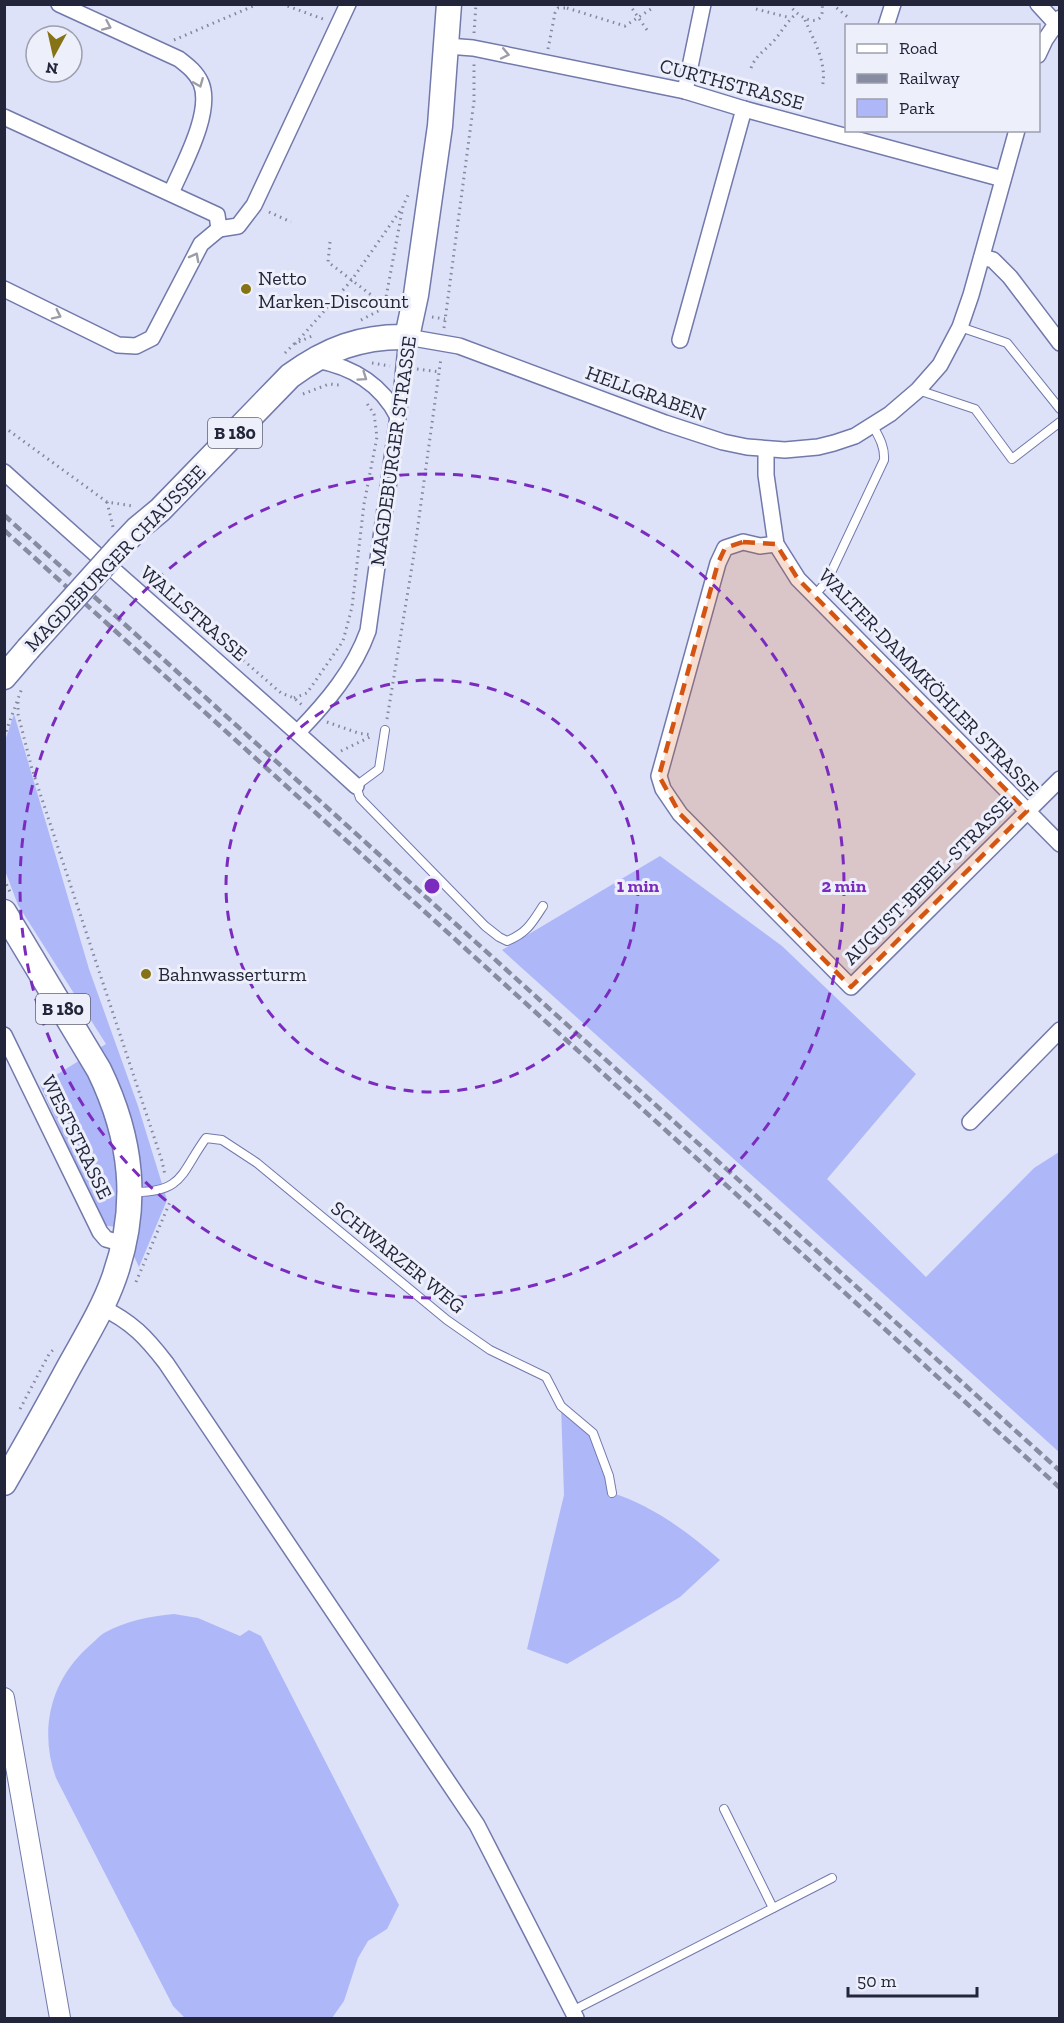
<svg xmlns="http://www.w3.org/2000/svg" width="1064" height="2023" viewBox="0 0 1064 2023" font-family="'Zilla Slab',serif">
	<rect width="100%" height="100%" fill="#dde2f8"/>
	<g fill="#aeb8f8">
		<path d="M14,714l75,255 49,137 29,94 -28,67 -18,-39 -18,-3 -63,-140 66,-41 -88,-139 -14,-37v-124z"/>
		<path d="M660,856l122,90 134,128 -89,105 99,98 108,-109 25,-16v300l-557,-502z"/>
		<path d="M561,1406l32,27 19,60c40,12 77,40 108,67l-40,37 -113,67 -40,-15 37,-154z"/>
		<path d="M174,1614l24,4 42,18 9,-6 12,6 138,269 -12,24 -19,12 -10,17 -14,43 -12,17h-147l-12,-12 -117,-228c-17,-47 -6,-96 31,-130 6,-5 11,-11 17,-15 22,-12 46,-17 70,-19z"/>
	</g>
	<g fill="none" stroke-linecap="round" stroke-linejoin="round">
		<g stroke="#7279ab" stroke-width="10">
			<g id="service">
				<path d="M960,327l47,16 53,66"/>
				<path d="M918,390l57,19 37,50 48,-37"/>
				<path d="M814,596l13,-15 57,-121c1,-13 -5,-23 -11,-34"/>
				<path d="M385,730l-6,39 -23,17 4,12 125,128 14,11 8,4c20,-8 25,-18 36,-35"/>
				<path d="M133,1192c51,1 48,-20 73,-54l16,2 35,23 190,157 43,30 56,27 15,29 32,27 16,43 3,17"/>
				<path d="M724,1809l49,99"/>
				<path d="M572,2011l260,-133"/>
			</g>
		</g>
		<g stroke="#7279ab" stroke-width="18">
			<g id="minor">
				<path d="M59,4l120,55c9,7 17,13 22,24 12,29 -18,82 -30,110"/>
				<path d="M1038,4l22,24"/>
				<path d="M886,26l7,-22"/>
				<path d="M447,46l26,2 212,43 59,18 259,70"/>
				<path d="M1038,55l7,-15 15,-22"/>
				<path d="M685,91l18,-87"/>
				<path d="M4,117l213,98 2,14 19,-3 16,-21 94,-201"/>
				<path d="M982,257l11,3 17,17 50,66"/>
				<path d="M4,289l114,56 18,1 16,-8 49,-94 18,-15"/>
				<path d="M680,340l64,-231"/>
				<path d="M316,360c36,7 65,23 82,57"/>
				<path d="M766,450v25l10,69 22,35 262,265"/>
				<path d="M4,472c117,106 236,208 352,314"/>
				<path d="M776,544l-16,2 -17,-4 -18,6 -7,15 -59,213 4,13 17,25 171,173 209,-208"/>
				<path d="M298,732c29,-30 56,-62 70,-101l34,-244 5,-50 52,9 206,77 58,19 24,5 38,3 33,-3 16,-4 21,-7 35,-22 28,-24 22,-25 20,-38 11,-32 46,-165"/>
				<path d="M4,1035l96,197 6,7 18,5"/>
				<path d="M970,1122l90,-92"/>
				<path d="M101,1307c31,15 45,30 65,56l311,462 99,193"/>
			</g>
		</g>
		<g stroke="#7279ab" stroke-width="22">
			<path id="tertiary" d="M4,1698l56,320"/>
		</g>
		<g stroke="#7279ab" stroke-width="27">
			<g id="primary">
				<path d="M119,548l18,-19 23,-19 130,-134c37,-27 71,-40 117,-39l9,-42 24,-169 9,-122"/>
				<path d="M4,677l24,-28"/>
				<path d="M4,912l95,158c33,68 41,135 15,208 -11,31 -29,60 -45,89 -21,39 -43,78 -65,116"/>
			</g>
		</g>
		<g stroke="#84889d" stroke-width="3" stroke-dasharray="1.5 4.5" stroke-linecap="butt">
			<path d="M282,4l41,15"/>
			<path d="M629,4l18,26"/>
			<path d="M789,4c10,16 37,27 33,0"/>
			<path d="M832,4l18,15"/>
			<path d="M567,8l58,18 26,-17 1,-5"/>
			<path d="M756,9l35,9"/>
			<path d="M805,20c9,21 23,44 17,68"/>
			<path d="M474,33l2,-29"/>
			<path d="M174,40l84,-36"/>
			<path d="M548,49l7,-36 3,-5h9l1,-4"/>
			<path d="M751,68c5,-14 17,-19 26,-31 6,-8 11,-16 19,-23"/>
			<path d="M269,212l22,10"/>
			<path d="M330,242l-2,20 51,39 5,7"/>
			<path d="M384,308l19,-102 6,-13"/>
			<path d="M432,317l13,2"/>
			<path d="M361,320l23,-12 9,2"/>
			<path d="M444,328l30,-227v-38"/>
			<path d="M295,344l56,-63 51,-73"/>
			<path d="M285,353l9,-9 18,-8"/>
			<path d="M372,363l18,3"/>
			<path d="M417,369l23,3"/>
			<path d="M303,394l26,-10 10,1"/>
			<path d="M4,427l103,75 26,4"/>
			<path d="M107,502l6,25"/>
			<path d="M189,613l92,80 13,5 8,7"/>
			<path d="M294,698l13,-5 36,-52 9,-34 12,-103 13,-67 -3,-23 -8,-12"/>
			<path d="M18,702v12l14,55 130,392 3,14"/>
			<path d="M387,719l27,-165 27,-196"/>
			<path d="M327,722l31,11 14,2"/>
			<path d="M4,737l18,-49"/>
			<path d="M341,751l31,-15"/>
			<path d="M4,879l6,13"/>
			<path d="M136,1282l34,-80 -1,-3"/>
			<path d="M20,1409l29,-55 7,-7"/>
		</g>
		<use href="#service" stroke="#fff" stroke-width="8"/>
		<use href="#minor" stroke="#fff" stroke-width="15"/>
		<use href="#tertiary" stroke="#fff" stroke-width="20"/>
		<use href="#primary" stroke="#fff" stroke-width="24"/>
		<g stroke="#878ca1" stroke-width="4.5" stroke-dasharray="9 4.5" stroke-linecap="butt">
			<path d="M4,515l1056,956"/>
			<path d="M4,530l1056,958"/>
		</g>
		<g stroke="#7279ab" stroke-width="27" stroke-linecap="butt">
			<path id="primary-bridge" d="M28,649l91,-101"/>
		</g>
		<use href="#primary-bridge" stroke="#fff" stroke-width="24"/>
	</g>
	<defs><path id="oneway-chevron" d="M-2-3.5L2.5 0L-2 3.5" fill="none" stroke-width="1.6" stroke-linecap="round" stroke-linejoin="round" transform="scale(1.5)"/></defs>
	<g stroke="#9c9da6">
		<use href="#oneway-chevron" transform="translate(107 26) rotate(24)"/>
		<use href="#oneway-chevron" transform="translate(505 54) rotate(12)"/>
		<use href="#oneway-chevron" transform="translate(199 83) rotate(68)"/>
		<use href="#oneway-chevron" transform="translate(195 257) rotate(-62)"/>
		<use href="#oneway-chevron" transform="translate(57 315) rotate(26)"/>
		<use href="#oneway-chevron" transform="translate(363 377) rotate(35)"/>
	</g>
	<path fill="#d45411" fill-opacity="0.2" stroke="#d45411" stroke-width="4.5" stroke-dasharray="12 8" stroke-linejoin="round" d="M743,542l33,2 22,35 229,232 -176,176 -171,-173 -21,-38 59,-213 7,-15z"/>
	<g fill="none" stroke="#7b2cbf" stroke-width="3" stroke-dasharray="10 8">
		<circle cx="432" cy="886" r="206"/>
		<circle cx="432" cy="886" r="412"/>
	</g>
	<g fill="#857315" stroke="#edeffb" stroke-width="2">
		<circle cx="246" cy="289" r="6"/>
		<circle cx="146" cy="974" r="6"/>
	</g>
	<g text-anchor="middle" stroke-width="6" stroke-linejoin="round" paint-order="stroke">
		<g fill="#edeffb" stroke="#606274" stroke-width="1.5">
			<rect x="208" y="418" width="54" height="30" rx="4.5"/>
			<rect x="36" y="994" width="54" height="30" rx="4.5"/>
		</g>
		<g font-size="18" font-weight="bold" fill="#23263a">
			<text x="235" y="439">B 180</text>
			<text x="63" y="1015">B 180</text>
		</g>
		<g font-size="20" fill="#23263a" stroke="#edeffb">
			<text transform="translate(732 84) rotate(15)" y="7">CURTHSTRASSE</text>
			<text transform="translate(646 393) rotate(20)" y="7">HELLGRABEN</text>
			<text transform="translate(393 451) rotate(-82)" y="7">MAGDEBURGER STRASSE</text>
			<text transform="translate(115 558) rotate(-46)" y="7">MAGDEBURGER CHAUSSEE</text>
			<text transform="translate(194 613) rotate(41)" y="7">WALLSTRASSE</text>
			<text transform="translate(929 682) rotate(46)" y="7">WALTER-DAMMKÖHLER STRASSE</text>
			<text transform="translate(928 880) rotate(-45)" y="7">AUGUST-BEBEL-STRASSE</text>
			<text transform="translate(77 1137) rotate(64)" y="7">WESTSTRASSE</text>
			<text transform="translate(398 1257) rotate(39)" y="7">SCHWARZER WEG</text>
		</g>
		<g font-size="20" fill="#23263a" stroke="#edeffb" text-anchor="start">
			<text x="258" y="285">Netto<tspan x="258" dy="23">Marken-Discount</tspan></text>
			<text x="158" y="981">Bahnwasserturm</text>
		</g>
	</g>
	<circle cx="432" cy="886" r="9" fill="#7b2cbf" stroke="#edeffb" stroke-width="3"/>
	<g font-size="18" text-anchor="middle" font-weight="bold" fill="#7b2cbf" stroke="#edeffb" stroke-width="6" stroke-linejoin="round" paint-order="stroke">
		<text x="638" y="892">1 min</text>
		<text x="844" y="892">2 min</text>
	</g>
	<rect width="1064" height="2023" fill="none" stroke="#23263a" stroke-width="12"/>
	<rect x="845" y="24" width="195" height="108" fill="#edeffb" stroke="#9c9fae" stroke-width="1.5"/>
	<rect x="857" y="44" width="30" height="9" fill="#ffffff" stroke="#9c9fae" stroke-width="1.5"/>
	<text x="899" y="54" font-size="18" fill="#23263a">Road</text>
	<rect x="857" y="74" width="30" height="9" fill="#878ca1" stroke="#9c9fae" stroke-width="1.5"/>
	<text x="899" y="84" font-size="18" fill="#23263a">Railway</text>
	<rect x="857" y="99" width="30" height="18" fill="#aeb8f8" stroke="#9c9fae" stroke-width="1.5"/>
	<text x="899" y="114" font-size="18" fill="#23263a">Park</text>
	<g transform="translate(54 54) rotate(188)"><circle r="28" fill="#edeffb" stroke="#9c9fae" stroke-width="1.5"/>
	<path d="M0-4.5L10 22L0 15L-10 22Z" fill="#857315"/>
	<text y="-9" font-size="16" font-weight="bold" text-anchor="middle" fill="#23263a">N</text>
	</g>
	<path d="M848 1987v9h129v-9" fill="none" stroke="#23263a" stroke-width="3"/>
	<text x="857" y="1987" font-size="18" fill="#23263a" stroke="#edeffb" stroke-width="4.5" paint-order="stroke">50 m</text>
</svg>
